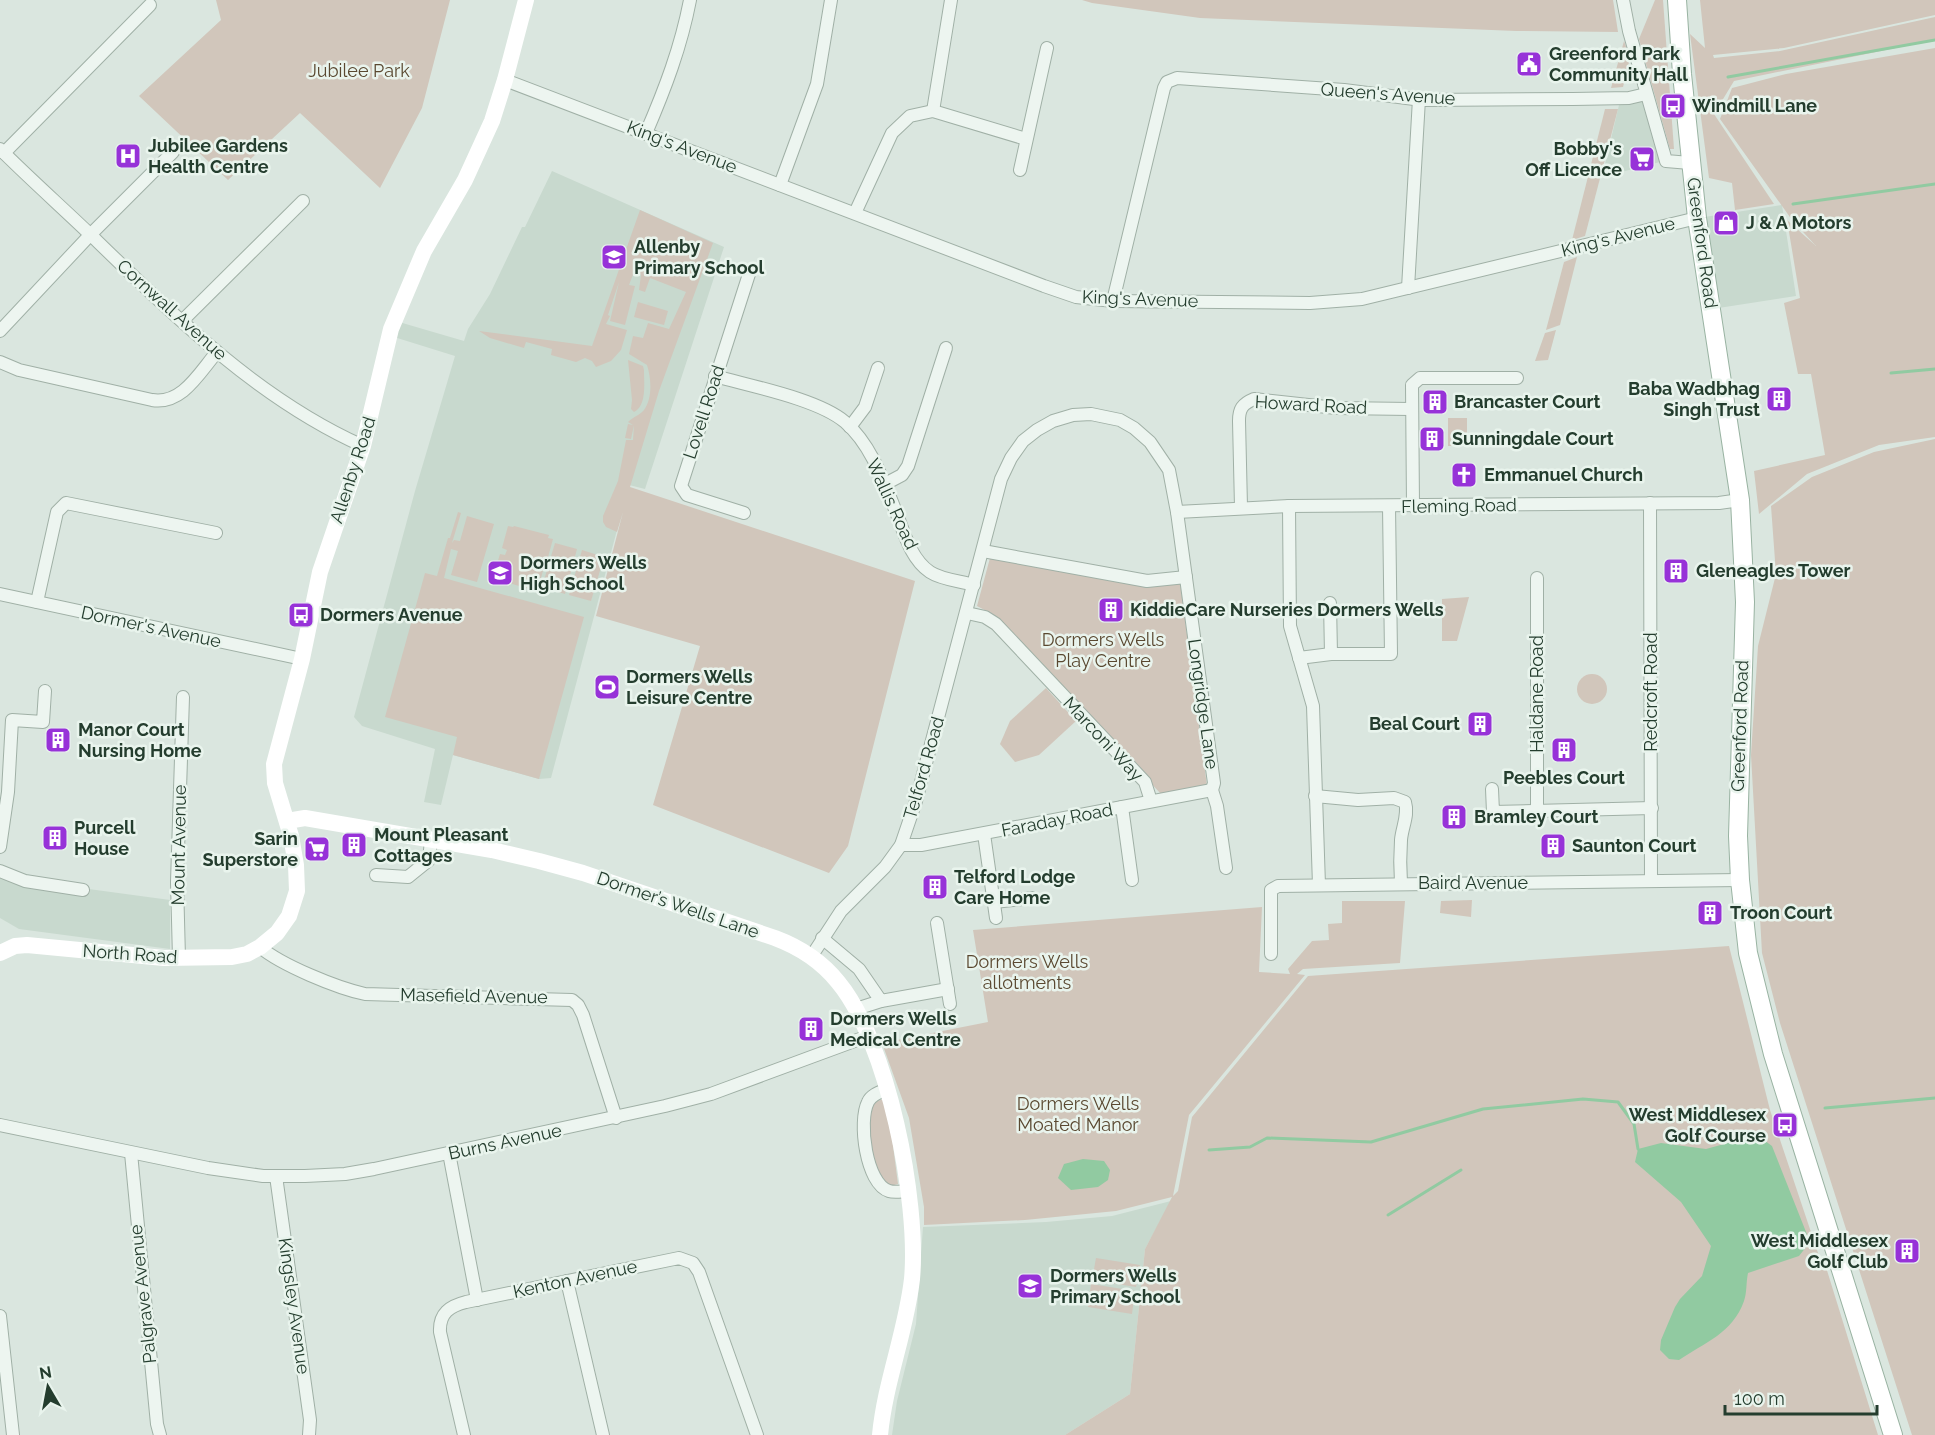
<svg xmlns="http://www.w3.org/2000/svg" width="1935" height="1435" viewBox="0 0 1935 1435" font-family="Raleway,sans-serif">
	<rect width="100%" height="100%" fill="#dae6df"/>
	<g fill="#c8d9ce">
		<path d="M1642,99l18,63 -58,15 17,-72z"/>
		<path d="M552,171l172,76 -79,242 -16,-4 -78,293 -12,1 -86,-24 -12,50 -17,-3 11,-53 -73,-23 -8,-9 61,-226 40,-135 -61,-19 5,-15 65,19 4,-12 22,-35 32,-67h3z"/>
		<path d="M1782,205l14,91 -84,13 -14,-91z"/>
		<path d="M0,877l170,23v49l-151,-20 -19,-11z"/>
		<path d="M1171,1201l-26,48 -15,145 -65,41h-173l5,-34 19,-77 7,-97 123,-5 66,-6z"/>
	</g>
	<g fill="#d1c6bb">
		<path d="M216,0h234l-28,108 -42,80 -80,-75 -72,67 -89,-84 82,-76z"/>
		<path d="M1082,0h531l5,32 -102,-1 -316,-13 -108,-15z"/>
		<path d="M1655,0h8l11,149h-4l-31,-110z"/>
		<path d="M1700,0h235v15l-151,33 -71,7 1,3 66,-7 155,-34v23l-201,41 -20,33 60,90 -39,6 -3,-27 -23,-5 -19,-144 15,14z"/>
		<path d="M1624,41l6,17 -7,29 -12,1z"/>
		<path d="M1935,48v389l-56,8 -72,29 -48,40 -5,-43 71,-16 -14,-81h-13l-14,-71 16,-5 -13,-78 29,26 -24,-26 -72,-101 12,-31 54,-14z"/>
		<path d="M1605,109h13l-33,127 -13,4z"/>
		<path d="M640,210l73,33 -54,148 -29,96 285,94 -67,265 -19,27 -176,-68 47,-159 -104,-30 27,-104 -6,20 -11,-5 -3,-5v-6l15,-35 8,-41h7l1,-15 -3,14 -6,-1 3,-14 5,1 -5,-3c5,-5 12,-7 16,-12 9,-12 7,-33 3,-45l-18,-11 4,-18 10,2 5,-15 21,6 17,-37 -36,-14 -5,14 -6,-2 2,-15 -7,-3 -5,13 6,1 -10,39 -15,-4 9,-39 -11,33 2,1 -4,8 21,6 -6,20 -10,11 -15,6 -4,-6 -7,-3 -9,4 -25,-7 1,-6 -26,-7 -2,6 -34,-10 -11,-7 113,15z"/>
		<path d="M1577,257l-17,68 -14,5 18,-68z"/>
		<path d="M638,302l30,9 -4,14 -30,-8z"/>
		<path d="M1556,330l-8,30 -13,1 10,-28z"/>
		<path d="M628,360l15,6 1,4c0,13 3,36 -10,42l-3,-3 1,-9z"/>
		<rect x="1448" y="418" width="19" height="28"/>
		<path d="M1935,439v996h-23l-132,-412 -18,-70 -11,-198 7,-109 18,-72 -5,-68 41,-29 62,-25z"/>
		<path d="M458,512l3,1 -9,30 2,-3 6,1 7,-25 27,8 -17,58 -26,-7 7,-24 -7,-2 -7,29 140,39 -45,162 -86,-24 4,-18 -72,-20 40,-144 12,3 11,-38h2z"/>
		<path d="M508,526l5,1 1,-1 35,9 -1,3 5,1 -6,22 -6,-1 -1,6 4,1 -6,22 -4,-1 -1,2 -35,-10v-2l-5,-1 7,-23 5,1 2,-5 -5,-2z"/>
		<path d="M555,543l22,6 -12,45 -23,-7z"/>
		<path d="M582,550l22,7 -13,44 -22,-6z"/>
		<path d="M990,558l190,24 27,204 -46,8 -167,-179 -17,-9z"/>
		<path d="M1469,597l-12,44h-15v-42z"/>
		<circle cx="1592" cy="689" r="15"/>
		<path d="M1046,688l30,33 -37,34 -24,7 -15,-18 10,-23z"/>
		<path d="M1472,900l-1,17 -31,-4 1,-12z"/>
		<path d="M1342,901h63l-5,62 -97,6 -6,5 8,1 -116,140 -16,81 5,-5 14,-74 116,-141 421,-30 41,164 49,146 6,8 53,171h-813l65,-41 15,-145 27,-52 -56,14 -91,9 -101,5v-18l-15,-89 -27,-75 106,-21 -15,-92 289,-23 -3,65 31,2 -2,-5 24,-28 17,-1 -1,-16 14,-1z"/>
		<path d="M883,1099l9,39 6,46 -7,2c-23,-11 -22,-56 -22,-78l6,-6z"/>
		<path d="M1096,1258l44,7 -4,22 -44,-7z"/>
		<path d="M1091,1284l44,7 -3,23 -44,-7z"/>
	</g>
	<g fill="#91caa1">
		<path d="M1757,1135l15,11 38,96 -11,14 -51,17c-2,9 -1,20 -4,28 -11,32 -40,42 -65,59l-10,-1 -9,-9 1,-10 14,-33 5,-8 22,-23 9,-30 -30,-44 -46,-40 3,-13 23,-6 45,6z"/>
		<path d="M1083,1159l21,2 6,9 -2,10 -10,7 -27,3 -13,-12 6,-14z"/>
	</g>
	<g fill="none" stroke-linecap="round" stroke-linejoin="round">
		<g stroke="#91caa1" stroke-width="3">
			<path d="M1728,77l207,-37"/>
			<path d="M1793,204l142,-20"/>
			<path d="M1891,373l44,-4"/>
			<path d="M1825,1108l110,-10"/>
			<path d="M1209,1150l41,-3 17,-9 104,4 112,-33 100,-10 35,3 16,22 4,25"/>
			<path d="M1388,1215l73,-45"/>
		</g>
		<g stroke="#a0b0a6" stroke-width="14">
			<g id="street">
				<path d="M1623,0l6,31 37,130 24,2"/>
				<path d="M505,80l539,206 32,11 37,4 197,2 52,-4 335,-81"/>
				<path d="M933,111l18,-111"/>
				<path d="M646,133c19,-44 35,-86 44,-133"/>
				<path d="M0,149c31,31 65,61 96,91 80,78 164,160 267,206"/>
				<path d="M4,153l146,-148"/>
				<path d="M1020,170l27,-122"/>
				<path d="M780,185l37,-101 14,-84"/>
				<path d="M855,213l37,-80 18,-17 23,-5 93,28"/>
				<path d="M1408,288l11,-189"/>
				<path d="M1113,301l51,-213 3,-6 10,-4 167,12 78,10 151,-1 56,-1 17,-4"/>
				<path d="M182,321l121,-120"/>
				<path d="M0,331l90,-96 83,-83"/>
				<path d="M0,362l19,8 133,30c30,5 47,-27 65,-48"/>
				<path d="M715,376c35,10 103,23 130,46 27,23 40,63 53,95 7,19 14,43 32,55 12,8 31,9 44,13"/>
				<path d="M850,427l15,-20 13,-39"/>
				<path d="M885,484l17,-9 6,-9 38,-118"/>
				<path d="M1650,503l1,378"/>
				<path d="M1289,506l1,120 23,80 6,179"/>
				<path d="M1413,506l-1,-121 8,-7h97"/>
				<path d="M1241,507l-2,-86c0,-12 3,-17 15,-22l82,9 75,1"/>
				<path d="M1177,512l112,-6 430,-3 21,-3"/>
				<path d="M744,513l-57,-18 -6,-9 69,-215"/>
				<path d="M983,551l164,30 39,-4"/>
				<path d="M0,594l302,65"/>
				<path d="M37,602l20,-90 9,-9 150,30"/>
				<path d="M1330,603l1,51"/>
				<path d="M967,613l18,4 11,7 149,158 6,19"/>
				<path d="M1299,658l32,-4h60l-2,-148"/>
				<path d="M1492,789l1,23 159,-4"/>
				<path d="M1315,796l43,4 36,-2 11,4c4,13 -3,25 -4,38 -1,14 -1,29 0,43"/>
				<path d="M1122,807l10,73"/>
				<path d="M1537,811v-233"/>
				<path d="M984,834l12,84"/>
				<path d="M901,845h20l291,-55"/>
				<path d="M0,847l8,-55 4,-72 31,2 2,-31"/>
				<path d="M0,871l25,10 58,9"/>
				<path d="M376,875l32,2 21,-17 2,-20"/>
				<path d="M994,902l38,-4"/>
				<path d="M937,923l13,81"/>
				<path d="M822,938l37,31 22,32 67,-12"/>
				<path d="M260,947c21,18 77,41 105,47l207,6 6,5 5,10 33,103"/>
				<path d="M1271,954v-64l7,-4 462,-6"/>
				<path d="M811,957l30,-46 44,-44 16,-22 15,-44 85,-322 10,-21 12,-17 14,-11 16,-9 20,-6 18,-1 29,6 14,8 16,14 19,28 8,42 37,271 -2,7 5,16 9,62"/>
				<path d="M179,958l-2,-76 6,-185"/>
				<path d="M856,1009l25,-8"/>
				<path d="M887,1089c-7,3 -16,6 -19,13 -10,19 -2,82 21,89 6,2 13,0 19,0"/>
				<path d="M0,1125l208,43 55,8h42l40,-2 29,-5 291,-63 46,-12 157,-58"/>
				<path d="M131,1153l26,271 3,11"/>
				<path d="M449,1153l28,147"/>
				<path d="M276,1176l34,244 -1,15"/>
				<path d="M567,1281l36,154"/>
				<path d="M0,1316l13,119"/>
				<path d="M464,1435l-24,-103c-1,-19 10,-26 26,-30l213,-44 14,5 6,9 58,163"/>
			</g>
		</g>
		<g stroke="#99b3a2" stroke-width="20">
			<path id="primary" d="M1677,0l5,74 15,144 43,282 5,102 -7,234 2,44 8,73 25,101 120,381"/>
		</g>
		<use href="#street" stroke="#edf5f0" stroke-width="12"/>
		<g stroke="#fff" stroke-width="16">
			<path d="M287,821l18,-3 187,32 47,11 44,12 192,65c24,9 47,24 63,44 50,60 81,219 74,297 -6,53 -27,103 -32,156"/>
			<path d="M0,953l15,-7 12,-1 137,13 68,-1 15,-3 13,-7 17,-14 12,-17 8,-25 -1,-26 -5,-29 -16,-53 -1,-19 28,-105 18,-87 43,-126 28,-117 33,-78 41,-71 27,-59 13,-41 21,-80"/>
		</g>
		<use href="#primary" stroke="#fff" stroke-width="18"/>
	</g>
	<defs>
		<g id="civic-square" transform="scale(1.35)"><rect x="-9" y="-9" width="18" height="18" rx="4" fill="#9732d8" stroke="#e9f4ed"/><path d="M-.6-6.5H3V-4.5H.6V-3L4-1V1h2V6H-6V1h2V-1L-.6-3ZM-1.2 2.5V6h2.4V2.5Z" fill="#fff"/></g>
		<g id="bus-square" transform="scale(1.35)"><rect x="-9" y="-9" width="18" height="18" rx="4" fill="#9732d8" stroke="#e9f4ed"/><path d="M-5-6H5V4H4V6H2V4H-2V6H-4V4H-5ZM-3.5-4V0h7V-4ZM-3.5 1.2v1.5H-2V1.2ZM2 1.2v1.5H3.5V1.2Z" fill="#fff"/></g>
		<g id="hospital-square" transform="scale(1.35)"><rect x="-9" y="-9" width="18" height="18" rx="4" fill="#9732d8" stroke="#e9f4ed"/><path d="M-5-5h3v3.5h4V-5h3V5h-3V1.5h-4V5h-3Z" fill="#fff"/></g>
		<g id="supermarket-square" transform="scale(1.35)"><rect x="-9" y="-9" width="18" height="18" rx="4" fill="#9732d8" stroke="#e9f4ed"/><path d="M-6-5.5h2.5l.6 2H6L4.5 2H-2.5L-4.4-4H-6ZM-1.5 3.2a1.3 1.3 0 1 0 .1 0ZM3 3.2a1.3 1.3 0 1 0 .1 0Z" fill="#fff"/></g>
		<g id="shop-square" transform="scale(1.35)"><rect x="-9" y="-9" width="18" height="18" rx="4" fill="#9732d8" stroke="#e9f4ed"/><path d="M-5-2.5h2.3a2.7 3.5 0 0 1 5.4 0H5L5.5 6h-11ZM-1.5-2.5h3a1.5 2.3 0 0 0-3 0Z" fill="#fff"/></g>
		<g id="school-square" transform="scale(1.35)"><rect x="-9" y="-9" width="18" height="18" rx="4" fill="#9732d8" stroke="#e9f4ed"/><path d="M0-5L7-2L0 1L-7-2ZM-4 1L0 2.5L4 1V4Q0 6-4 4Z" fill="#fff"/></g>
		<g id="building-square" transform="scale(1.35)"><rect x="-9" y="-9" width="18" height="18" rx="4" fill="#9732d8" stroke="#e9f4ed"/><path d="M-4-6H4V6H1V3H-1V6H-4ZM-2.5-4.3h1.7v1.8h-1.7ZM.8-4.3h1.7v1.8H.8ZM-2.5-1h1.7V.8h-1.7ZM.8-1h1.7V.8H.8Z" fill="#fff"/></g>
		<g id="church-square" transform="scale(1.35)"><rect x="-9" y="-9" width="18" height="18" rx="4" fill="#9732d8" stroke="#e9f4ed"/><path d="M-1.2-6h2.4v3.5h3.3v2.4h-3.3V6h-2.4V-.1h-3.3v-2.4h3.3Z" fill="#fff"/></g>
		<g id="stadium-square" transform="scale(1.35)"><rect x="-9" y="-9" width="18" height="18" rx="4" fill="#9732d8" stroke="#e9f4ed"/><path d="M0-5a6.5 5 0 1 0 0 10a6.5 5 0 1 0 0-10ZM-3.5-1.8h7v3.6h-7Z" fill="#fff"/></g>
	</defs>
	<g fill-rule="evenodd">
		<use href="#civic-square" x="1529" y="64"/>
		<use href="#bus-square" x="1673" y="106"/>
		<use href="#hospital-square" x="128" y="156"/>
		<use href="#supermarket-square" x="1642" y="159"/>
		<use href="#shop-square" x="1726" y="223"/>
		<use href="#school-square" x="614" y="257"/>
		<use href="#building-square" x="1779" y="399"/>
		<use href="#building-square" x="1435" y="402"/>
		<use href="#building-square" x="1432" y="439"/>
		<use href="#church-square" x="1464" y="475"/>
		<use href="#building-square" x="1676" y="571"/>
		<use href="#school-square" x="500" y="573"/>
		<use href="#building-square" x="1111" y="610"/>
		<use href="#bus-square" x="301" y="615"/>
		<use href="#stadium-square" x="607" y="687"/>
		<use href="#building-square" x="1480" y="724"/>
		<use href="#building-square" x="58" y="740"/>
		<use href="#building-square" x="1564" y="750"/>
		<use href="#building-square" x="1454" y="817"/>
		<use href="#building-square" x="55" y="838"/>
		<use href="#building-square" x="354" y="845"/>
		<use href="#building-square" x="1553" y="846"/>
		<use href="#supermarket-square" x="317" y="849"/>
		<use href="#building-square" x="935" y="887"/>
		<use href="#building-square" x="1710" y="913"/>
		<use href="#building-square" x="811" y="1029"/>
		<use href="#bus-square" x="1785" y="1125"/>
		<use href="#building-square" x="1907" y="1251"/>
		<use href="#school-square" x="1030" y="1286"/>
	</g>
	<g text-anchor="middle" stroke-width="5" stroke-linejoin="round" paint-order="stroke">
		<g font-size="18" font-weight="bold" fill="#243d2e" stroke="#e9f4ed" text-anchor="start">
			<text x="1549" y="60">Greenford Park<tspan x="1549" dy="21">Community Hall</tspan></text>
			<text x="1692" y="112">Windmill Lane</text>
			<text x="148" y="152">Jubilee Gardens<tspan x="148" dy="21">Health Centre</tspan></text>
			<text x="1622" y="155" text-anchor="end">Bobby's<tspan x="1622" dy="21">Off Licence</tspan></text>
			<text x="1746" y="229">J &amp; A Motors</text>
			<text x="634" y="253">Allenby<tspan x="634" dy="21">Primary School</tspan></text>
			<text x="1760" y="395" text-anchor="end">Baba Wadbhag<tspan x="1760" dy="21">Singh Trust</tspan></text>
			<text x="1454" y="408">Brancaster Court</text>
			<text x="1452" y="445">Sunningdale Court</text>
			<text x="1484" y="481">Emmanuel Church</text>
			<text x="520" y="569">Dormers Wells<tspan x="520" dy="21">High School</tspan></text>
			<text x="1696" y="577">Gleneagles Tower</text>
			<text x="1130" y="616">KiddieCare Nurseries Dormers Wells</text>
			<text x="320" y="621">Dormers Avenue</text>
			<text x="626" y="683">Dormers Wells<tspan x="626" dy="21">Leisure Centre</tspan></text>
			<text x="1460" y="730" text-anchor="end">Beal Court</text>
			<text x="78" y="736">Manor Court<tspan x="78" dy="21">Nursing Home</tspan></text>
			<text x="1564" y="784" text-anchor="middle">Peebles Court</text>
			<text x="1474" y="823">Bramley Court</text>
			<text x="74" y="834">Purcell<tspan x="74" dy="21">House</tspan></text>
			<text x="374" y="841">Mount Pleasant<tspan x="374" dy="21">Cottages</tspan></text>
			<text x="298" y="845" text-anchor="end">Sarin<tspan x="298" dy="21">Superstore</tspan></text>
			<text x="1572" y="852">Saunton Court</text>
			<text x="954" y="883">Telford Lodge<tspan x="954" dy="21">Care Home</tspan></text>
			<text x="1730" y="919">Troon Court</text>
			<text x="830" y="1025">Dormers Wells<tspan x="830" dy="21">Medical Centre</tspan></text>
			<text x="1766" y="1121" text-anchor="end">West Middlesex<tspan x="1766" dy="21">Golf Course</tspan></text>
			<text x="1888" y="1247" text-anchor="end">West Middlesex<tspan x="1888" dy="21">Golf Club</tspan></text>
			<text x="1050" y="1282">Dormers Wells<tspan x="1050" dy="21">Primary School</tspan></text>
		</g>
		<g font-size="18" fill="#5a4830" stroke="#e9f4ed">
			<text x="359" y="77">Jubilee Park</text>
			<text x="1103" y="646">Dormers Wells<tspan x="1103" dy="21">Play Centre</tspan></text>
			<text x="1027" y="968">Dormers Wells<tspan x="1027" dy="21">allotments</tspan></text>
			<text x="1078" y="1110">Dormers Wells<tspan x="1078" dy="21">Moated Manor</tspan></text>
		</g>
		<g font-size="18" fill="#243d2e" stroke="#e9f4ed">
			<text transform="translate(1388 94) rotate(4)" y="6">Queen's Avenue</text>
			<text transform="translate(682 147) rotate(21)" y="6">King's Avenue</text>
			<text transform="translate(1618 237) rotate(-14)" y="6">King's Avenue</text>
			<text transform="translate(1702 243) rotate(82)" y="6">Greenford Road</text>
			<text transform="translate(1140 299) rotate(2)" y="6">King's Avenue</text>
			<text transform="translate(172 310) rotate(42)" y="6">Cornwall Avenue</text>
			<text transform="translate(1311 405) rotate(3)" y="6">Howard Road</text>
			<text transform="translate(704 412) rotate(-72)" y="6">Lovell Road</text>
			<text transform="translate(353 470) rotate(-72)" y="6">Allenby Road</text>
			<text transform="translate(892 504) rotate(65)" y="6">Wallis Road</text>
			<text transform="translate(1459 506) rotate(-1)" y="6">Fleming Road</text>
			<text transform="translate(151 627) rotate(12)" y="6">Dormer's Avenue</text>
			<text transform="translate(1651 692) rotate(-90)" y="6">Redcroft Road</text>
			<text transform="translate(1537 694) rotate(-90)" y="6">Haldane Road</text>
			<text transform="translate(1203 704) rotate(82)" y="6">Longridge Lane</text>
			<text transform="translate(1740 726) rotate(-88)" y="6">Greenford Road</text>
			<text transform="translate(1103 739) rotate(47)" y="6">Marconi Way</text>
			<text transform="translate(924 768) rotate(-74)" y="6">Telford Road</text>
			<text transform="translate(1057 820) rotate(-11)" y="6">Faraday Road</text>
			<text transform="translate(179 845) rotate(-89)" y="6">Mount Avenue</text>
			<text x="1473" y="889">Baird Avenue</text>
			<text transform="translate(678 905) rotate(19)" y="6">Dormer’s Wells Lane</text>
			<text transform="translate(130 954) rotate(4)" y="6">North Road</text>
			<text transform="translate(474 996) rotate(1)" y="6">Masefield Avenue</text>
			<text transform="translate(505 1142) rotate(-12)" y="6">Burns Avenue</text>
			<text transform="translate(575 1279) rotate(-12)" y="6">Kenton Avenue</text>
			<text transform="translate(143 1294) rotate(-96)" y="6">Palgrave Avenue</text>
			<text transform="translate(294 1306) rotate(82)" y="6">Kingsley Avenue</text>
		</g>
	</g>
	<g transform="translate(48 1387) rotate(350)" stroke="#e9f4ed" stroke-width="4.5" paint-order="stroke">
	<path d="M0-4.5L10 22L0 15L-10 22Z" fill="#243d2e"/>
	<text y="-9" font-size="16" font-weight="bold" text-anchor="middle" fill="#243d2e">N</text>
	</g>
	<path d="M1725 1405v9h152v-9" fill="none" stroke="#243d2e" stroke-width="3"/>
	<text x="1734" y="1405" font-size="18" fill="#243d2e" stroke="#e9f4ed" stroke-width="4.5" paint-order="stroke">100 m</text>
</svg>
